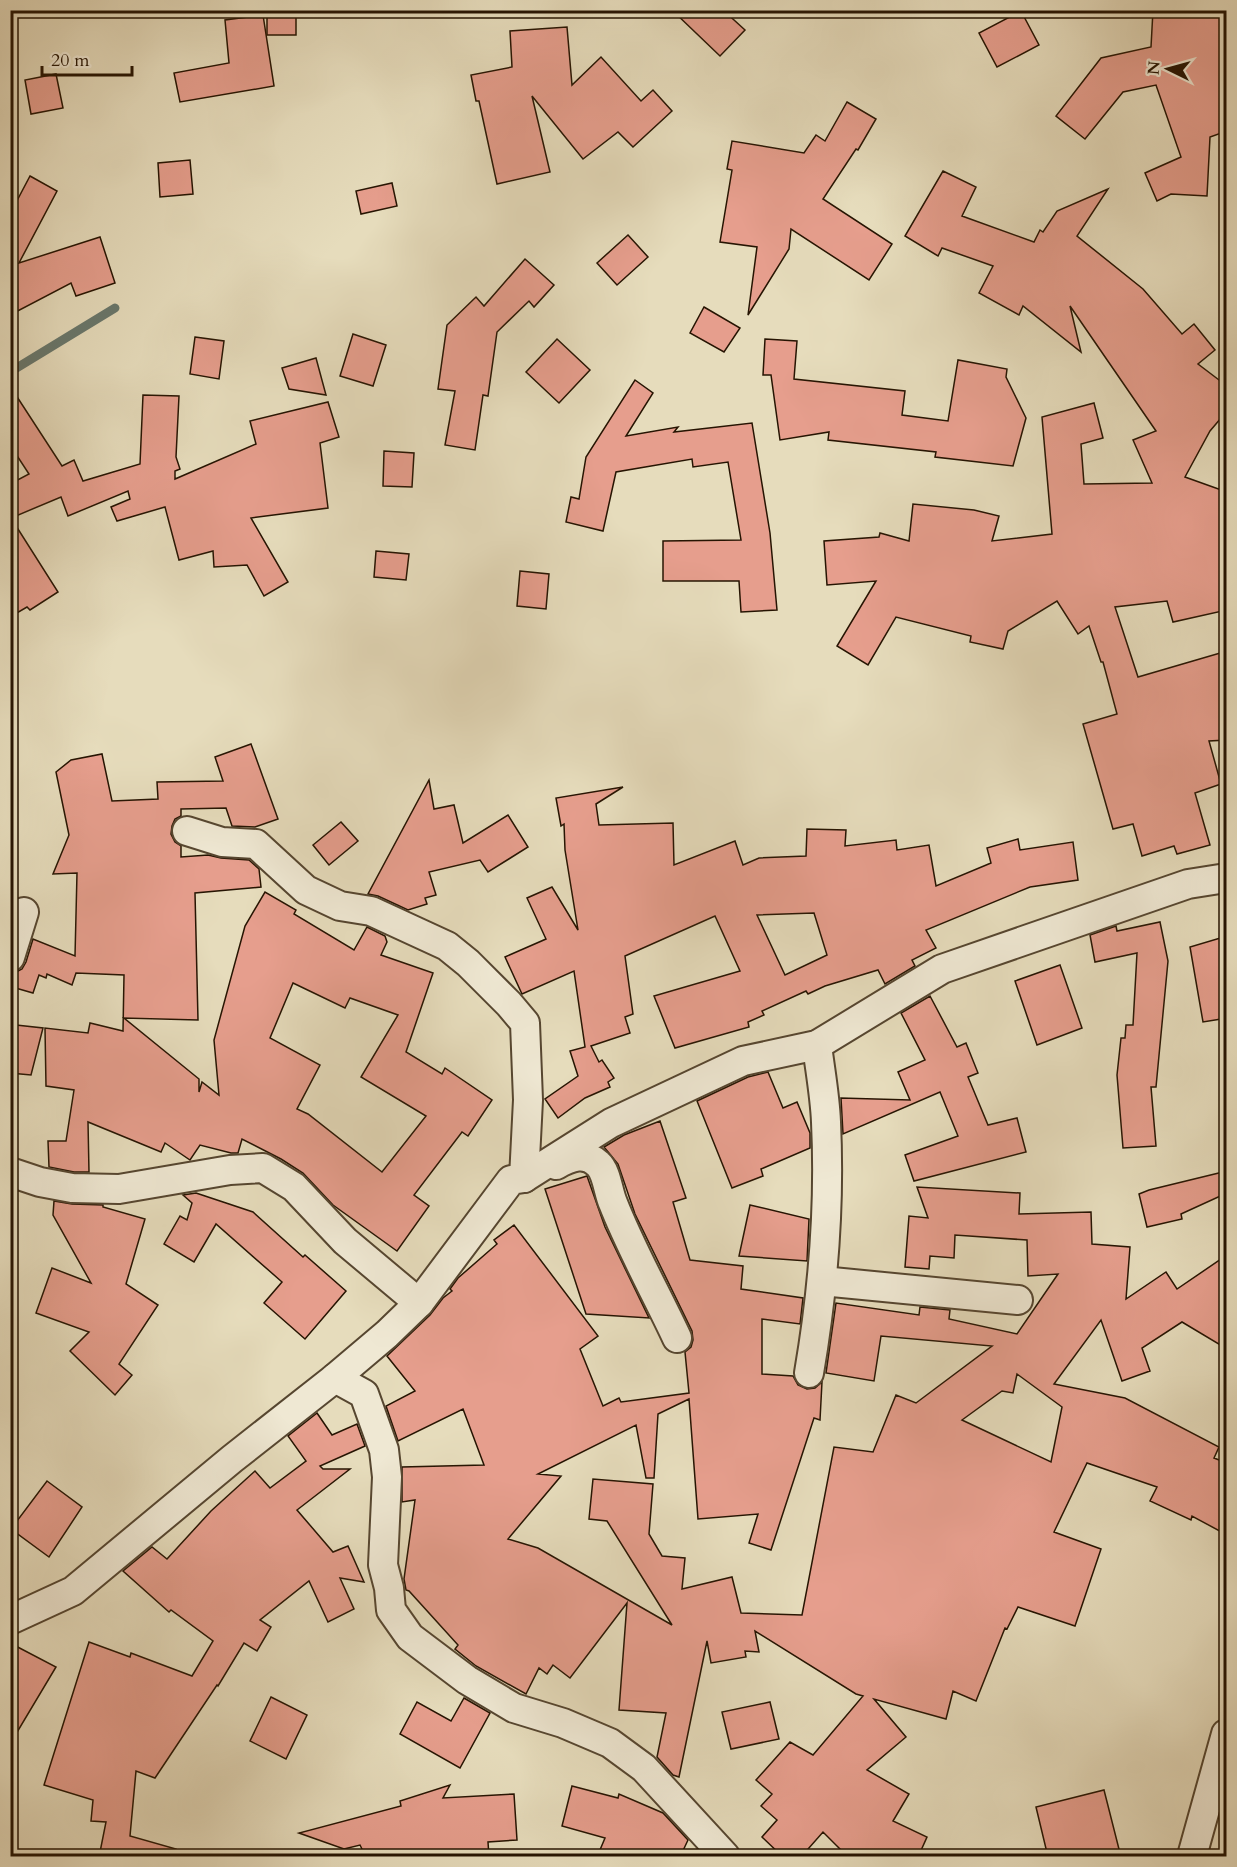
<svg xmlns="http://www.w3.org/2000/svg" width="1237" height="1867" viewBox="0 0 1237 1867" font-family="Cardo,serif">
	<rect width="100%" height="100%" fill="#e6dcbc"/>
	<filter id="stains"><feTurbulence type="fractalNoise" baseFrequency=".00333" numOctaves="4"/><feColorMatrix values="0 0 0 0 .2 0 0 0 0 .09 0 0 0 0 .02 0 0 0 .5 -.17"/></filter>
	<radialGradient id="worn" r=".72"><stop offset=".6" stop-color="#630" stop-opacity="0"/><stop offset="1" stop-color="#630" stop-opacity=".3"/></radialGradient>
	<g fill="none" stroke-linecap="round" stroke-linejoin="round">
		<path stroke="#69786d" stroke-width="9" d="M10,372l105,-64"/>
	</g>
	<g fill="#e69e8d" stroke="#261402" stroke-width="1.5" fill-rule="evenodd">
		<rect x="267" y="10" width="29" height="25"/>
		<path d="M672,10h51l22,20 -25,26z"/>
		<path d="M1153,10h66v4l8,2v115l-17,6 -3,59 -36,-2 -14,7 -12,-28 36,-16 -25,-72 -33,7 -38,47 -29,-23 45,-58 50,-11z"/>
		<path d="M1021,11l18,34 -42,22 -18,-34z"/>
		<path d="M263,15l11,71 -94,16 -6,-29 55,-10 -4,-43z"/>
		<path d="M567,27l5,58 29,-28 40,44 12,-11 19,21 -39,36 -15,-15 -35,27 -51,-63 18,76 -53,12 -18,-83h-3l-5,-26 41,-8 -2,-36z"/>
		<path d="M56,74l7,34 -32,6 -6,-34z"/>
		<path d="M847,102l29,17 -18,31 -2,-1 -33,50 69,45 -23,36 -78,-51 -2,20 -41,66 9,-68 -37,-5 12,-72 -5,-1 5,-28 72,12 12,-18 9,6z"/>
		<path d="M190,160l3,34 -33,3 -2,-34z"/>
		<path d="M943,171l33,16 -14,29 72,26 6,-12 3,2 14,-21 51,-22 -31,47 66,53 39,45 12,-10 21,26 -17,14 29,22v25l-17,20 -25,46 42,15v118l-54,12 -6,-21 -52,6 23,70 89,-26v89l-18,1 12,43 -26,9 15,52 -33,9 -3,-8 -32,10 -9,-32 -20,5 -30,-105 34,-10 -14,-52h-2l-12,-36 -11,8 -21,-33 -49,30 -5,18 -33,-7 1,-6 -75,-19 -28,48 -31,-19 39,-65 -49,4 -3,-44 55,-4 1,-4 29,8 4,-37 61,6 25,6 -7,25 60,-7 -10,-117 52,-14 9,35 -22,6 3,40 68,-1 -19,-43 23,-9 -86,-125 11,46 -58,-46 -4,9 -40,-22 14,-27 -51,-18 -4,8 -33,-20z"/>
		<path d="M30,176l27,15 -38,72 81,-26 15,46 -39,13 -5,-13 -61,32v-101z"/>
		<path d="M392,183l5,23 -36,8 -5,-23z"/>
		<path d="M628,235l20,22 -31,28 -20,-22z"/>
		<path d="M525,259l29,26 -20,22 -5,-6 -32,31 -9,64 -5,-1 -8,55 -30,-5 10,-54 -17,-2 9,-64 29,-28 8,9z"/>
		<path d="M704,307l36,21 -16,24 -34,-19z"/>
		<path d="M353,334l33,11 -13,41 -33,-10z"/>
		<path d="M195,337l29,4 -5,38 -29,-5z"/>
		<path d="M557,339l33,31 -31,33 -33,-31z"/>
		<path d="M765,339l32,2 -3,38 111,12 -3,24 46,6 10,-61 49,9 -1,8 20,41 -13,48 -78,-9 1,-5 -108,-12 1,-8 -49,8 -9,-65h-8z"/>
		<path d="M316,358l10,37 -37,-6 -7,-21z"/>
		<path d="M635,380l18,13 -27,43 52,-9 -4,5 78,-9 18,110 7,77 -36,2 -2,-31h-76v-40l78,-1 -13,-78 -35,5 -1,-8 -76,13 -13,59 -37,-9 5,-25 8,2 7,-42z"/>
		<path d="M10,386l52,80 12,-6 9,21 57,-17 3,-69 36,1 -3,61 4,12 -5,2v8l81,-35 -6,-23 78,-19 11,35 -19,6 8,65 -77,10 37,64 -24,14 -17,-31 -33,2 -1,-16 -34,9 -14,-53 -48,14 -6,-14 19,-8 -2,-8 -60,25 -7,-19 -50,21 47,74 -28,18 -3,-3 -17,10v-133l19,-10 -19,-29z"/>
		<path d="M384,451l30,2 -2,34 -29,-1z"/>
		<path d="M376,551l33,3 -3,26 -32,-3z"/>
		<path d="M520,571l29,3 -3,35 -29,-3z"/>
		<path d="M251,744l27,75 -23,8 -23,-1 -6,-18 -45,1v7l-6,3 -3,7 -1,8 4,8 6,4v11l27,-2 13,3 28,2 10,9 2,18 -66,6 3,127 -74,-2 75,61v13l3,-10 17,13 -5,-55 31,-114 20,-34 31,18 -2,4 60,36 13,-23 18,9 2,6 -6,13 52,18 -27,79 36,22 3,-6 47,32 -24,36 -6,-4 -48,63 15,11 -32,45 -64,-46 -30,-32 -22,-14 -39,-20 -4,14h-7l-31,-8 -10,15 -25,-17 -4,9 -73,-30 1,50h-15l-25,-5 -1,-26h18l8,-51 -28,-4 -1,-58 43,5 2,-10 33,8 1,-56 -48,-2 -4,12 -25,-11 -1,4 -7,-3 -6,18 -21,-6 4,-15 6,-3 4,-7 7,-23 42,17 2,-83 -24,1 16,-39 -13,-63 15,-12 31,-6 10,47 46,-2 -1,-17 66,-1 -8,-24zM293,983l52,25 5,-10 48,17 -37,62 65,39 -44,56 -74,-58 -11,-5 23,-44 -50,-27z"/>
		<path d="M429,780l5,29 20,-4 9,38 45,-28 20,32 -40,25 -8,-12 -51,12 7,23 -11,3 2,6 -19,6 -30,-14 -10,-2z"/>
		<path d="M623,787l-27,17 3,21 74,-2 1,42 61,-24 8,24 16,-7 47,-2 1,-27 39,1 -1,16 51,-6 1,10 32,-5 7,41 55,-23 -4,-15 31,-9 2,11 53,-8 5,38 -48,7 -104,43 10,18 -24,12 3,6 -30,18 -7,-14 -53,16 -17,8 -2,-3 -44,20 2,4 -16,7 1,5 -74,21 -21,-52 86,-25 -25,-55 -90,40 8,58 -8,3 5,16 -39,13 8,16 3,-2 12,18 -6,4 2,5 -25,11 -27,20 -13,-19 33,-23 -8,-25 15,-4 -11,-76 -52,23 -17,-37 41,-18 -19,-41 25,-11 26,43 -13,-80 -1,-26 -3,2 -5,-28zM814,913l13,42 -42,20 -28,-60z"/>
		<path d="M341,822l17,19 -29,24 -16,-20z"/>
		<path d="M1160,922l8,39 -12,126h-5l5,59 -33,2 -6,-73 4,-37h4l1,-13h7l4,-72 -42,9 -5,-27 26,-9 1,5z"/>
		<path d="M1227,936v82l-24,4 -13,-75z"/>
		<path d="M1060,965l22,63 -45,17 -22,-64z"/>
		<path d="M930,996l27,51 9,-4 12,30 -10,4 20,48 29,-7 9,34 -112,29 -9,-26 53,-19 -18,-44 -97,42 -2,-36 69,2 -12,-28 27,-12 -24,-47z"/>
		<path d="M16,1025l27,3 -12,47 -21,-2z"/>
		<path d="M768,1072l15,36 14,-6 13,31v15l-49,21 2,7 -31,12 -35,-87 51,-24z"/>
		<path d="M660,1121l26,77 -13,4 17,58 53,6 -2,23 62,9 -3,26 -38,-5v55l31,2 5,9 9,4 8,-1 7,-6 -2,38 -6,-2 -43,132 -22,-7 9,-29 -60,5 -9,-120 -31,15 -4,64h-8l-10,-53 -98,49 23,2 -53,63 30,9 134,77 -65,-104 -18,-2 4,-40 60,5 -4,50 13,22 23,2 -3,31 50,-12 9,36 61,2 32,-168 39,5 23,-57 20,8 76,-57 -111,-10 -7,45 -48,-8 10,-70 83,12 1,-8 30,3 -1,9 68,15 41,-60 -30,2 -1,-36 -72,-5 -1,23 -24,-2 -1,13 -24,-2 4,-51 19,2 -11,-31 103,6 -1,21 72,-2 1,32 38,3 -4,52 40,-27 11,17 50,-34v94l-45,-27 -40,26 8,23 -28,10 -21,-61 -47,64 71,14 94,49 -5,11 13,5v72l-35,-19 -1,4 -41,-19 7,-14 -70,-24 -33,69 47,17 -26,77 -57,-19 -11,22 -2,-1 -29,73 -23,-10 -7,28 -72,-20 32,38 -39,33 42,24 -16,27 34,16 -9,20h-70l-25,-25 -22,25h-18l-21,-20 15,-17 -16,-14 11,-12 -16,-14 34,-38 23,13 50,-59 -7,-2 -101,-63 4,21 -14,-1 1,6 -35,6 -4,-22 -28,136 -6,-2 -16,-18 9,-44 -47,-3 8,-107 -57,75 -17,-13 -6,9 -8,-6 -13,26 -50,-28 -21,-17 3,-4 -49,-54 -3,-1 -2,-11 11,-79 -13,2v-35l82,-2 -21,-56 -65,32 -12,-35 29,-15 -28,-35 43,-41 13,-17 9,-7 -2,-2 8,-11 39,-34 -3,-4 20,-15 84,111 -18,13 23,57 16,-8 2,4 68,-9 -4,-41 6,-5 2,-7 -1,-9 -57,-117 -17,-50 -14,-17 20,-12zM1017,1374l45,33 -11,55 -89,-42 40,-29 11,2z"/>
		<path d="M1227,1171v22l-46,21 1,5 -35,8 -8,-33 10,-4z"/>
		<path d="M587,1176l18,51 44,91 -63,-4 -41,-125z"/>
		<path d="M196,1193l57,19 50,45 2,-2 41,36 -41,48 -41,-36 18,-21 -66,-58 -22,38 -30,-18 16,-28 7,4 5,-17 -9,-8z"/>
		<path d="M54,1201l18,3 31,1v2l42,12 -19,65 32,21 -39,59 13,11 -17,20 -45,-44 19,-19 -53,-19 16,-45 39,15 -38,-68z"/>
		<path d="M750,1205l59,14 -2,42 -68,-5z"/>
		<path d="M317,1413l15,22 25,-11 8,22 -45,20 3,3h27l-53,41 36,42 15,-6 16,36 -24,-4 14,31 -26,13 -19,-41 -49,39 11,7 -14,24 -13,-8 -26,43 -1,-1 -62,93 -19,-7 -6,65 46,13 -1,8h-76l7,-35 -15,-1 2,-21 -49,-15 45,-143 41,15 1,-4 61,23 21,-35 -42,-31 -2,2 -46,-41 29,-24 15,12 44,-48 44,-40 15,17 36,-27 -18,-25z"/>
		<path d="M47,1481l35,26 -33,50 -38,-28z"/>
		<path d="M10,1643l46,24 -46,77z"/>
		<path d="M271,1697l36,18 -21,44 -36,-18z"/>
		<path d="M464,1698l26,15 -30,55 -60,-34 17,-32 34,19z"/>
		<path d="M770,1702l9,37 -48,10 -9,-37z"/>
		<path d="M450,1785l-7,13 71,-4 3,46 -29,2 1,15h-123l-6,-12 -16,4 -45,-16 102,-27 -1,-5z"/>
		<path d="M572,1786l46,12 1,-4 44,19 25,27 -8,17h-83l8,-19 -43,-12z"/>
		<path d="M1104,1790l17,67h-73l-12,-50z"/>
	</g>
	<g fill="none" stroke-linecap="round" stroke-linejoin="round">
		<g stroke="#564630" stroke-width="32">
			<g id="minor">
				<path d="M187,831l35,11 34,2 50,46 34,16 31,5 76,35 21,17 41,41 16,19 3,77 -4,78"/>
				<path d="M10,957l14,-45"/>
				<path d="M556,1165c14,-8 29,-14 42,-1 9,8 10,28 15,39 18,46 43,90 64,135"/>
				<path d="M10,1172l30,10 32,6 47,1 111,-19 33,-2 31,19 51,54 74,62"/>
				<path d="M822,1281l196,19"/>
				<path d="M809,1373c14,-82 21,-167 17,-251 -1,-26 -6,-52 -9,-77"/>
				<path d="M335,1378l29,16 20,56 3,27 -4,88 6,23 2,22 19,27 57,43 47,28 49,15 47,20 34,25 81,88"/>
				<path d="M10,1620l63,-29 159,-132 103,-81 52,-44 32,-31 92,-123 13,-2 87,-55 132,-62 74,-16 125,-76 246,-85 38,-6"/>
				<path d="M1192,1856l34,-122"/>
			</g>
		</g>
		<use href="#minor" stroke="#efe8d3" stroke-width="28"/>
	</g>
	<rect width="1237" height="1867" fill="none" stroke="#e6dcbc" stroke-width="36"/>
	<rect x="12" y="12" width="1213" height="1843" fill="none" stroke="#261402" stroke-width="3"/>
	<rect x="18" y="18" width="1201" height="1831" fill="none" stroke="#261402" stroke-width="1.5"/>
	<g transform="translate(1168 69) rotate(275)" stroke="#efe8d3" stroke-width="4.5" paint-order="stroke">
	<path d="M0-4.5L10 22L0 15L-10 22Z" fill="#261402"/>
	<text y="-9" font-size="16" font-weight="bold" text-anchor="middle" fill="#261402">N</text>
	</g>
	<path d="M42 66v9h90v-9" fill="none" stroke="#261402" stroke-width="3"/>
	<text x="51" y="66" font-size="18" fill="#261402" stroke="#efe8d3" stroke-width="4.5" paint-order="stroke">20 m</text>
	<rect width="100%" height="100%" filter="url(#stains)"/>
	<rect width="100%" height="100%" fill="url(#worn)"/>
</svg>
